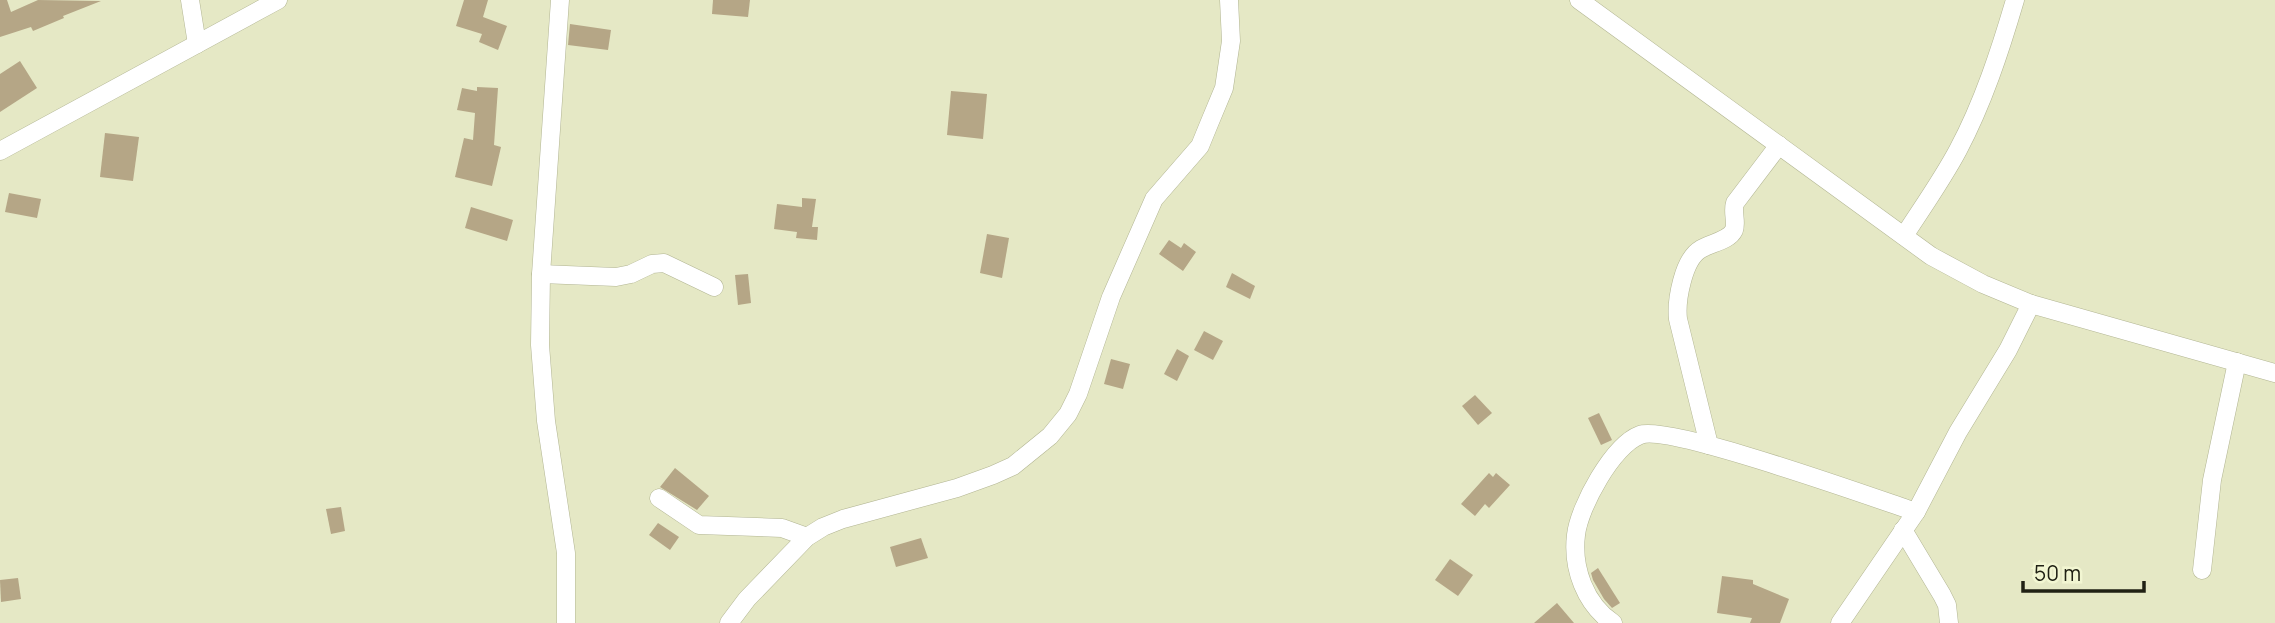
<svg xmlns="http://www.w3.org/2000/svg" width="2275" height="623" viewBox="0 0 2275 623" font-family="Manrope,sans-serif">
	<rect width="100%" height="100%" fill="#e5e8c5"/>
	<g fill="#b5a686">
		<path d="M0,0h7l4,12 27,-12 63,1 -38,15 1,2 -31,13 -2,-4 -31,10z"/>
		<path d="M464,0h24l-5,17 24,9 -9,24 -19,-8 3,-8 -26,-8z"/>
		<path d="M713,0h37l-2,17 -36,-3z"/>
		<path d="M570,24l41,6 -3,20 -40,-5z"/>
		<path d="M20,61l17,27 -37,24v-38z"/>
		<path d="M477,87l21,1 -4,57 7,2 -9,39 -37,-9 9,-39 9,2 2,-27 -18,-3 5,-22 15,3z"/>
		<path d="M951,91l36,3 -4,45 -36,-4z"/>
		<path d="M105,133l34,4 -6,44 -33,-4z"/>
		<path d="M9,193l32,6 -4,19 -32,-6z"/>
		<path d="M802,198l14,1 -4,28h6l-1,13 -21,-2 1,-6 -23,-3 3,-25 25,3z"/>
		<path d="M471,207l42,13 -6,21 -42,-13z"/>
		<path d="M987,234l22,4 -7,40 -22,-5z"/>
		<path d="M1169,240l12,8 3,-5 12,9 -13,19 -24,-17z"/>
		<path d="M1232,273l23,13 -5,13 -24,-12z"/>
		<path d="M748,274l3,29 -13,2 -3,-30z"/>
		<path d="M1204,331l19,10 -10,19 -19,-10z"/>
		<path d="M1177,349l12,7 -12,25 -13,-7z"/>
		<path d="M1111,359l19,5 -7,25 -19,-5z"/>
		<path d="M1475,395l17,18 -14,12 -16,-19z"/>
		<path d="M1599,413l13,27 -11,5 -13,-27z"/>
		<path d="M675,468l34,28 -12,14 -37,-23z"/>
		<path d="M1489,473l4,4 3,-4 14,12 -21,23 -4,-4 -10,12 -14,-12z"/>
		<path d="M341,507l4,24 -14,3 -5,-25z"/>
		<path d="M658,523l21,14 -9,13 -21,-15z"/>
		<path d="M921,538l7,20 -32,9 -6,-20z"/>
		<path d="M1450,559l23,16 -15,21 -23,-16z"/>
		<path d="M1598,568l22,35 -8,5 -8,-9 -11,-19 -2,-7z"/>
		<path d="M1722,576l31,4v4l36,15 -9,24h-30l2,-5 -35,-5z"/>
		<path d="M18,578l3,21 -20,3 -1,-22z"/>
		<path d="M1557,603l17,20h-40z"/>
	</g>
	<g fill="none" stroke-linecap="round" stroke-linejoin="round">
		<g stroke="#b2b593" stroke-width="19">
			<g id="minor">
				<path d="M190,0l7,44"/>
				<path d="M560,0l-19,274 -1,71 6,76 20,132v70"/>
				<path d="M1579,0l352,256 52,28 48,20 244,69"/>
				<path d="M0,151l278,-151"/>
				<path d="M1904,236c18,-28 38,-56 54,-86 25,-47 42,-99 57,-150"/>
				<path d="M541,274l75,3 15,-3 21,-10 12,-1 50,24"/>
				<path d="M1709,445l-31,-126c-2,-18 5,-60 23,-70 9,-6 28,-8 33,-19 3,-8 -2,-18 1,-27l44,-58"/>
				<path d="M659,498l40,27 83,3 25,9"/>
				<path d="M1903,530l39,65 5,10 2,18"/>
				<path d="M2202,570l10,-90 25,-118"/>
				<path d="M729,623l18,-24 60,-62 16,-10 20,-8 114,-31 36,-13 20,-9 37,-30 18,-22 10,-20 33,-97 43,-98 46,-53 9,-22 15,-36 7,-47 -2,-41"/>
				<path d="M1613,623c-28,-19 -41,-55 -37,-88 3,-28 37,-90 64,-100 29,-11 234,63 276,77"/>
				<path d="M1840,623l76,-111 42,-80 50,-82 23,-46"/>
			</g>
		</g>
		<use href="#minor" stroke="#fff" stroke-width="18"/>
	</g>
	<path d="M2023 581v10h121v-10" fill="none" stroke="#202114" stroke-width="3.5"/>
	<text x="2034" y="581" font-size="21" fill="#202114" stroke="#f2f6d2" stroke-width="5" paint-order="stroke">50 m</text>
</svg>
